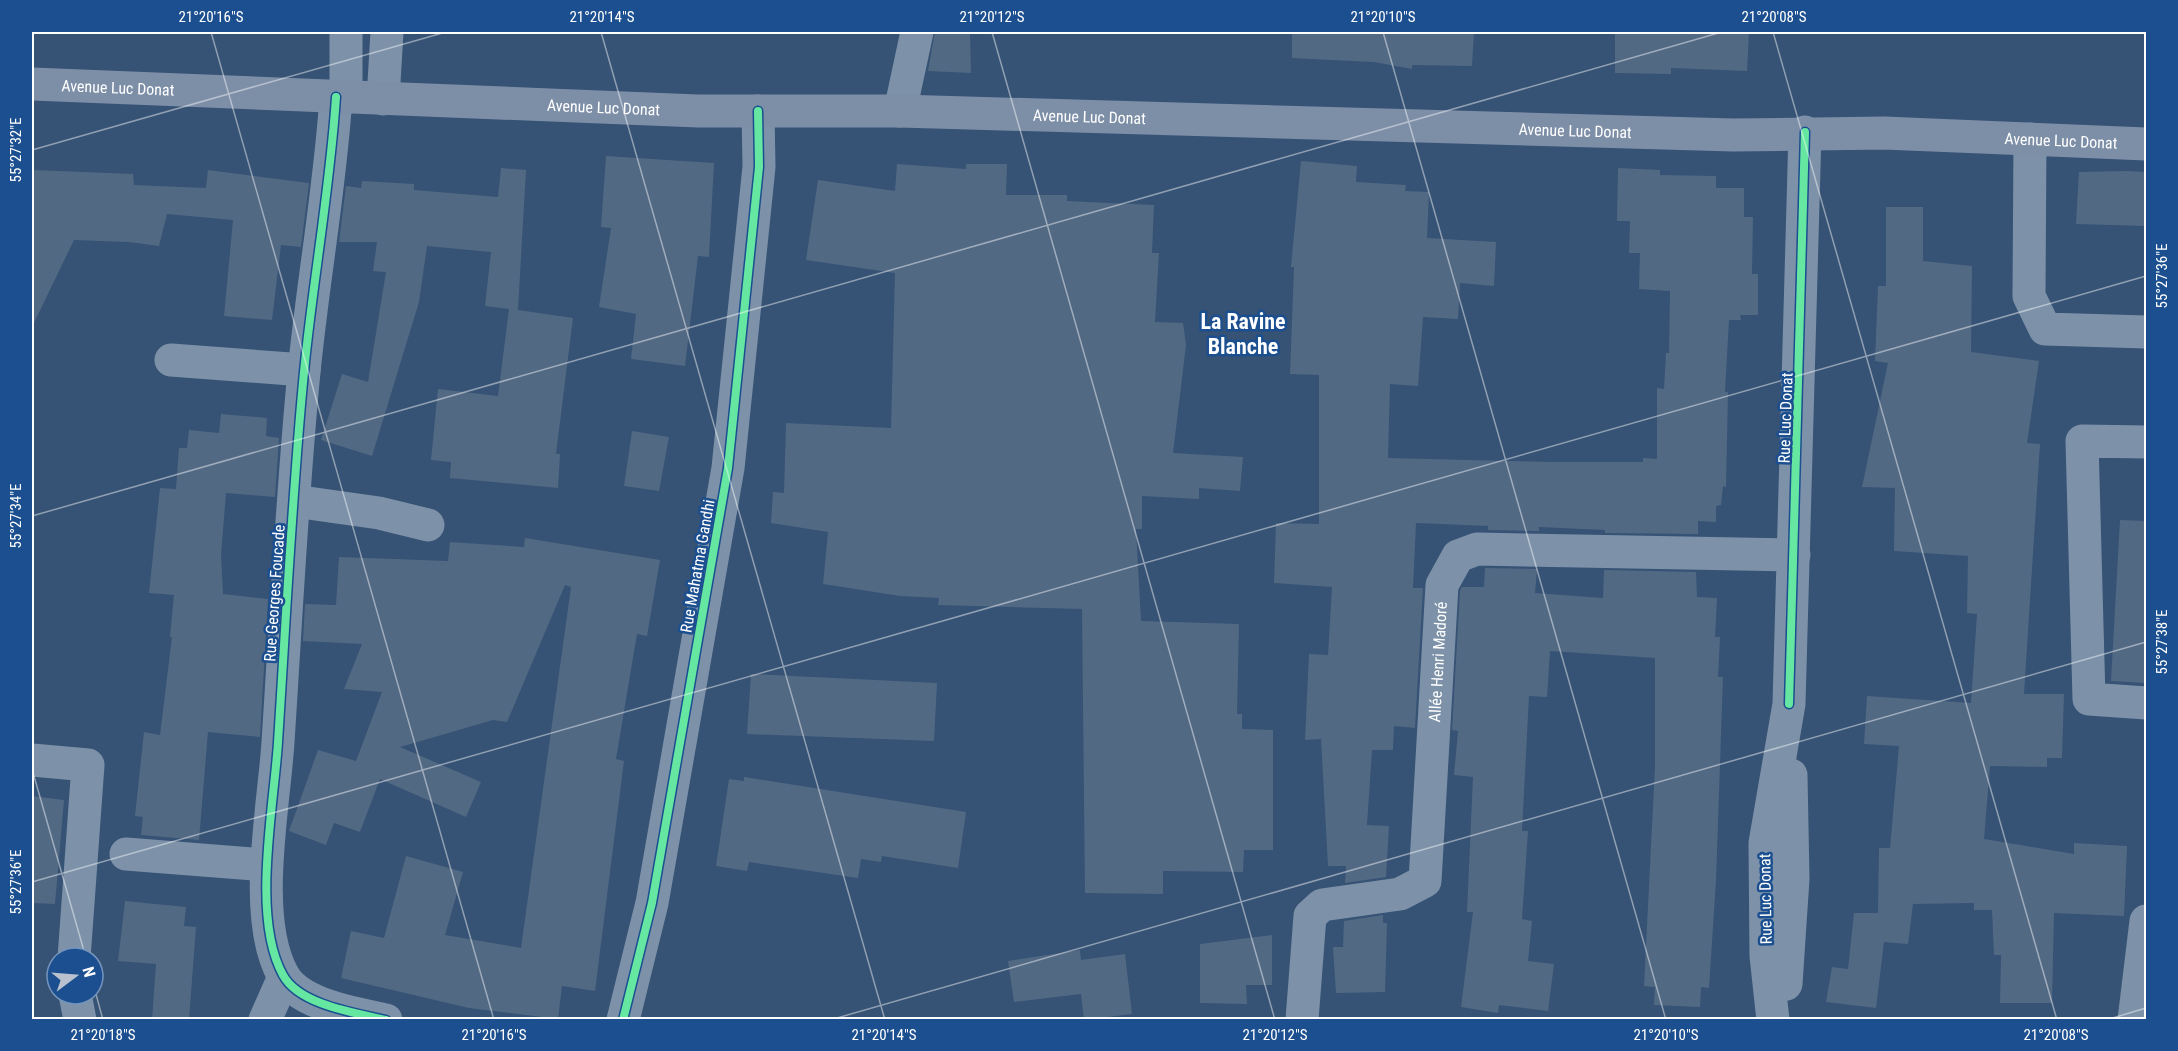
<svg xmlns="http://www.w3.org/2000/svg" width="2178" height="1051" viewBox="0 0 2178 1051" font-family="'Roboto Condensed',sans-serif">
	<rect width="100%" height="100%" fill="#365274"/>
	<g fill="#526984">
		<path d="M935,32l35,1 1,40 -43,-2z"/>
		<path d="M1292,32h182l-2,34 -60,-1v4l-38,-7 -82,-4z"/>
		<path d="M1615,32h134l-2,39 -76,-3v6l-56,-1z"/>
		<path d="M606,156l108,7 -5,94 -11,-1 -13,110 -54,-7 5,-45 -37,-7 12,-79 -10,-1z"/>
		<path d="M1301,161l56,5 -1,16 50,3 -1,6 24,1 -2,46 69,4 -2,44 -34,-3 -2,36 -35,-2 -5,69 -28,-2 -2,74 162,4h93v-4l14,1v-71l7,1 2,-36h3l1,-62 -31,-2 1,-36h-11l1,-32h-13l1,-53 42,2v5l56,1v12h28v29h9l-1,57h6v41h-18l1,5h-12l-4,72h3l-2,95 -3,-1 -2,19 -5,1v16l-18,-1v13h-2l-91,-1v-3l-66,-3v4l-51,-1v-4l-72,-3 -3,65h10l-8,140 -21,-2 -1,24h-21l-5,75 22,1 -3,51 -41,6 1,-17h-18l-7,-127 -16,1 4,-86 19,1 4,-68 -58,-4 2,-60 43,1v-149l-29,-1 4,-107h-3z"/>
		<path d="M897,164l69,5v-5h41l-1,31h61v6l87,4 -2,48h7l-4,69 28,1 3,22 -13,108 70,4 -3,34 -41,-3v11l-57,-3v33h-6l5,92 98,3 -2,90h5v15l31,1v120h-29l-1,22 -80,-1v23l-78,-1 -3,-284 -144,-4 1,-7 -39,-2 -77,-12 5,-52 -57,-9 2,-31 11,1 2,-70 105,5 4,-155 -89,-13 12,-80 77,11z"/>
		<path d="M501,168l25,2 -8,140 55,8 -17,136h4l-2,34 -108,-10 1,-16 -20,-2 7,-71 60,7 11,-87 -24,-3 6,-54 -64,-6 -8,56 -47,154 -51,-16 21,-66 26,8 18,-110 -13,-1 4,-29h-38l7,-56 15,2 1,-7 52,3v6l84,7z"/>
		<path d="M32,170l101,4 1,11 72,3 2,-18 101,13 -8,64 -20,-2 -9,75 -48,-4 9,-96 -66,-6 -8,32 -30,-4 -55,-2 -42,87z"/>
		<path d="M2128,171l18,1v54l-70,-2 3,-52z"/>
		<path d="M1886,207h37v54l49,5 -1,86 68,9 -12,82 13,1 -16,250h40l-2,64h-15v9l-57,-1 -6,73 90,15v-11l53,3 -3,70 -70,-3 -2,90h-52l1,-48h-7l-2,-45h-18v-7l-61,1 -5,40 -24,-2 -8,66 -50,-6 6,-35 16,2 6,-56h24l1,-65h11l9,-102 -35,-2 3,-48 104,7 6,-89 -10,-1 1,-57 -74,-5 1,-63 -33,-1 26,-124 -13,-2 3,-75h8z"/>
		<path d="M221,414l46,4 -1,18 13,2 -4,59 -49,-4 -5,62 2,39 45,5 -8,138 -52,-5 -9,108 -58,-5 2,-18 -8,-1 9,-84 16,3 12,-98h-2l4,-42 -25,-2 11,-105 16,1 3,-41h8l2,-18 30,3z"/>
		<path d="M632,431l37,6 -10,54 -35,-5z"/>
		<path d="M2120,520l26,1v162l-35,-2z"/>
		<path d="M525,538l135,22 -13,76 -10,-2 -21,125 8,2 -29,230 -33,-5 -4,33 -89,-11 -128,-30 10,-47 33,7 22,-82 57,16 -18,63 76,13 50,-361 -6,-2 -58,137 -14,-2 -93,27 81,35 -15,35 -86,-38 -20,53 -26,-9 -8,22 -37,-14 29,-81 38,11 26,-69 -38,-3 18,-45 -59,-3 2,-37 31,1 3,-48 109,4 2,-19 74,5z"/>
		<path d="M1485,568l52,1 -2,24 68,5 1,-28 92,2 1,25 20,1 -2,39h5l-2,40h5l-7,204 -7,107 -8,-1 -1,20 -46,-2 1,-18 -11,-1 11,-220v-108l-105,-7 -3,46 -18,-1 -7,135h6l-6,88 10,2 -4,40 26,3 -6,47 -49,-6 -1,8 -37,-6 12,-95h-6l6,-135 -19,-2 4,-44 -6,-1 8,-140 2,-3h22z"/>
		<path d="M751,674l186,9 -3,58 -187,-7z"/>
		<path d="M744,777l222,35 -8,56 -76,-12 -1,6 -20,-3 -3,19 -109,-16 -2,9 -31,-5 13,-87 15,2z"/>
		<path d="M32,796l32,4 -9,104 -23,-1z"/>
		<path d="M125,901l61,6 -2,19 12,1 -7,93h-37l4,-56 -38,-3z"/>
		<path d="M1383,915v8h4l-2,69 -49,1 -3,-46h10l1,-26z"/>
		<path d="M1272,935v50h-26l1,19 -47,-1v-59z"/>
		<path d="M1080,950l1,10 44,-6 7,60 -48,6 -3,-26 -67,8 -6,-41z"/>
	</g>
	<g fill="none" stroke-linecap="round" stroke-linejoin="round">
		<g stroke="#7d92a8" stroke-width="33">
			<path d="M336,97c-6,92 -23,183 -32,275 -12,123 -18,247 -26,370 -4,65 -27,175 5,233 16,30 73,38 103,45"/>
			<path d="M346,98v-66"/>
			<path d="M383,99l4,-67"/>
			<path d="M900,111l17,-79"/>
			<path d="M2030,139l-1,157 16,33 101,3"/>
			<path d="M171,360l133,10"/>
			<path d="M2146,442l-64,-1 7,258 57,4"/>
			<path d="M294,501l85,12 49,12"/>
			<path d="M32,760l56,5 -14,193"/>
			<path d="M126,854l140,11"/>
			<path d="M1786,984l7,-105 -2,-104"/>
			<path d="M75,994l5,26"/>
			<path d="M265,1020l19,-43"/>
			<path d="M623,1020l29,-117 76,-435 31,-301 -1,-56"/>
			<path id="s1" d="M1302,1020l8,-104 12,-11 78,-11 25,-13 17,-296 16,-29 19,-7 317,6"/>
			<path d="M1773,1020l-7,-64 -1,-113 24,-139 16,-572"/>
			<path d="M2134,1020l12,-99"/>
		</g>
		<path stroke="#7d8ea7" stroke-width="33" id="s2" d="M32,84l666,27h202l833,24 151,-2 262,11"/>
		<g stroke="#1b4f8f" stroke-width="11">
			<g id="cycleway">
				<path d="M336,97c-6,92 -23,183 -32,275 -12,123 -18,247 -26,370 -4,65 -27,175 5,233 16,30 73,38 103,45"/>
				<path d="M1789,704l16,-572"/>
				<path d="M623,1020l29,-117 76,-435 31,-301 -1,-56"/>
			</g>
		</g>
		<use href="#cycleway" stroke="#66e7a1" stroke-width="8"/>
	</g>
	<path fill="none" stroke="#fff" stroke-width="1.5" stroke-opacity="0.45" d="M211,32l283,988M601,32l284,988M992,32l283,988M1383,32l283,988M1773,32l284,988M32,150l414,-118M32,516l1690,-484M32,769l54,189M32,882l2114,-606M93,983l10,37M830,1020l1316,-378M2106,1020l40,-12"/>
	<g text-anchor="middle" stroke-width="5" stroke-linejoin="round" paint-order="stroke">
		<g font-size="16" fill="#fff" stroke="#1b4f8f">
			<text dy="6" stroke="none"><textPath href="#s2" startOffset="86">Avenue Luc Donat</textPath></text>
			<text dy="6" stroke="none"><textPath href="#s2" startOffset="572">Avenue Luc Donat</textPath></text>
			<text dy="6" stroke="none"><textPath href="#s2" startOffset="1058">Avenue Luc Donat</textPath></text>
			<text dy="6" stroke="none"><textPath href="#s2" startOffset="1544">Avenue Luc Donat</textPath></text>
			<text dy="6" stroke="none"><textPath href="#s2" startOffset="2030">Avenue Luc Donat</textPath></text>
			<text transform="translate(1785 418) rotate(-88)" y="6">Rue Luc Donat</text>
			<text transform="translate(697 566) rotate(-80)" y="6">Rue Mahatma Gandhi</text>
			<text transform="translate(274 593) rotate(-86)" y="6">Rue Georges Foucade</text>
			<text dy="6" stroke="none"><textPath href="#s1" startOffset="447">Allée Henri Madoré</textPath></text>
			<text transform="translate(1765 899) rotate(-91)" y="6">Rue Luc Donat</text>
		</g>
		<g font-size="22" font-weight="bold" fill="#fff" stroke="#1b4f8f">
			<text x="1243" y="329">La Ravine<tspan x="1243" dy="25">Blanche</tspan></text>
		</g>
	</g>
	<rect width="2178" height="1051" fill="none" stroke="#1b4f8f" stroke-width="66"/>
	<g transform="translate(75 976) rotate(74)"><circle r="28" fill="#1b4f8f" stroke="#7695bc" stroke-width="1.5"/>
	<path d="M0-4.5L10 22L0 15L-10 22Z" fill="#b9c2ce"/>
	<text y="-9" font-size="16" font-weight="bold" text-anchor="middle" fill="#ffffff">N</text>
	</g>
	<rect x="33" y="33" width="2112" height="985" fill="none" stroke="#fff" stroke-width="2"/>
	<g font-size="15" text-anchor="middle" fill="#fff">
		<text x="211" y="22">21°20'16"S</text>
		<text x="602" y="22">21°20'14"S</text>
		<text x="992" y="22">21°20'12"S</text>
		<text x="1383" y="22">21°20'10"S</text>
		<text x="1774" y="22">21°20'08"S</text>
		<text transform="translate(16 150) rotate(-90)" y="5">55°27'32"E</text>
		<text transform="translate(2162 276) rotate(-90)" y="5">55°27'36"E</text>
		<text transform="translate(16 516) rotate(-90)" y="5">55°27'34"E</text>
		<text transform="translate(2162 642) rotate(-90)" y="5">55°27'38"E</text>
		<text transform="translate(16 882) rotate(-90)" y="5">55°27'36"E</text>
		<text x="103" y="1040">21°20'18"S</text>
		<text x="494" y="1040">21°20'16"S</text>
		<text x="884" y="1040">21°20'14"S</text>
		<text x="1275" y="1040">21°20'12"S</text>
		<text x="1666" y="1040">21°20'10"S</text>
		<text x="2056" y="1040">21°20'08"S</text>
	</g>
</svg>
